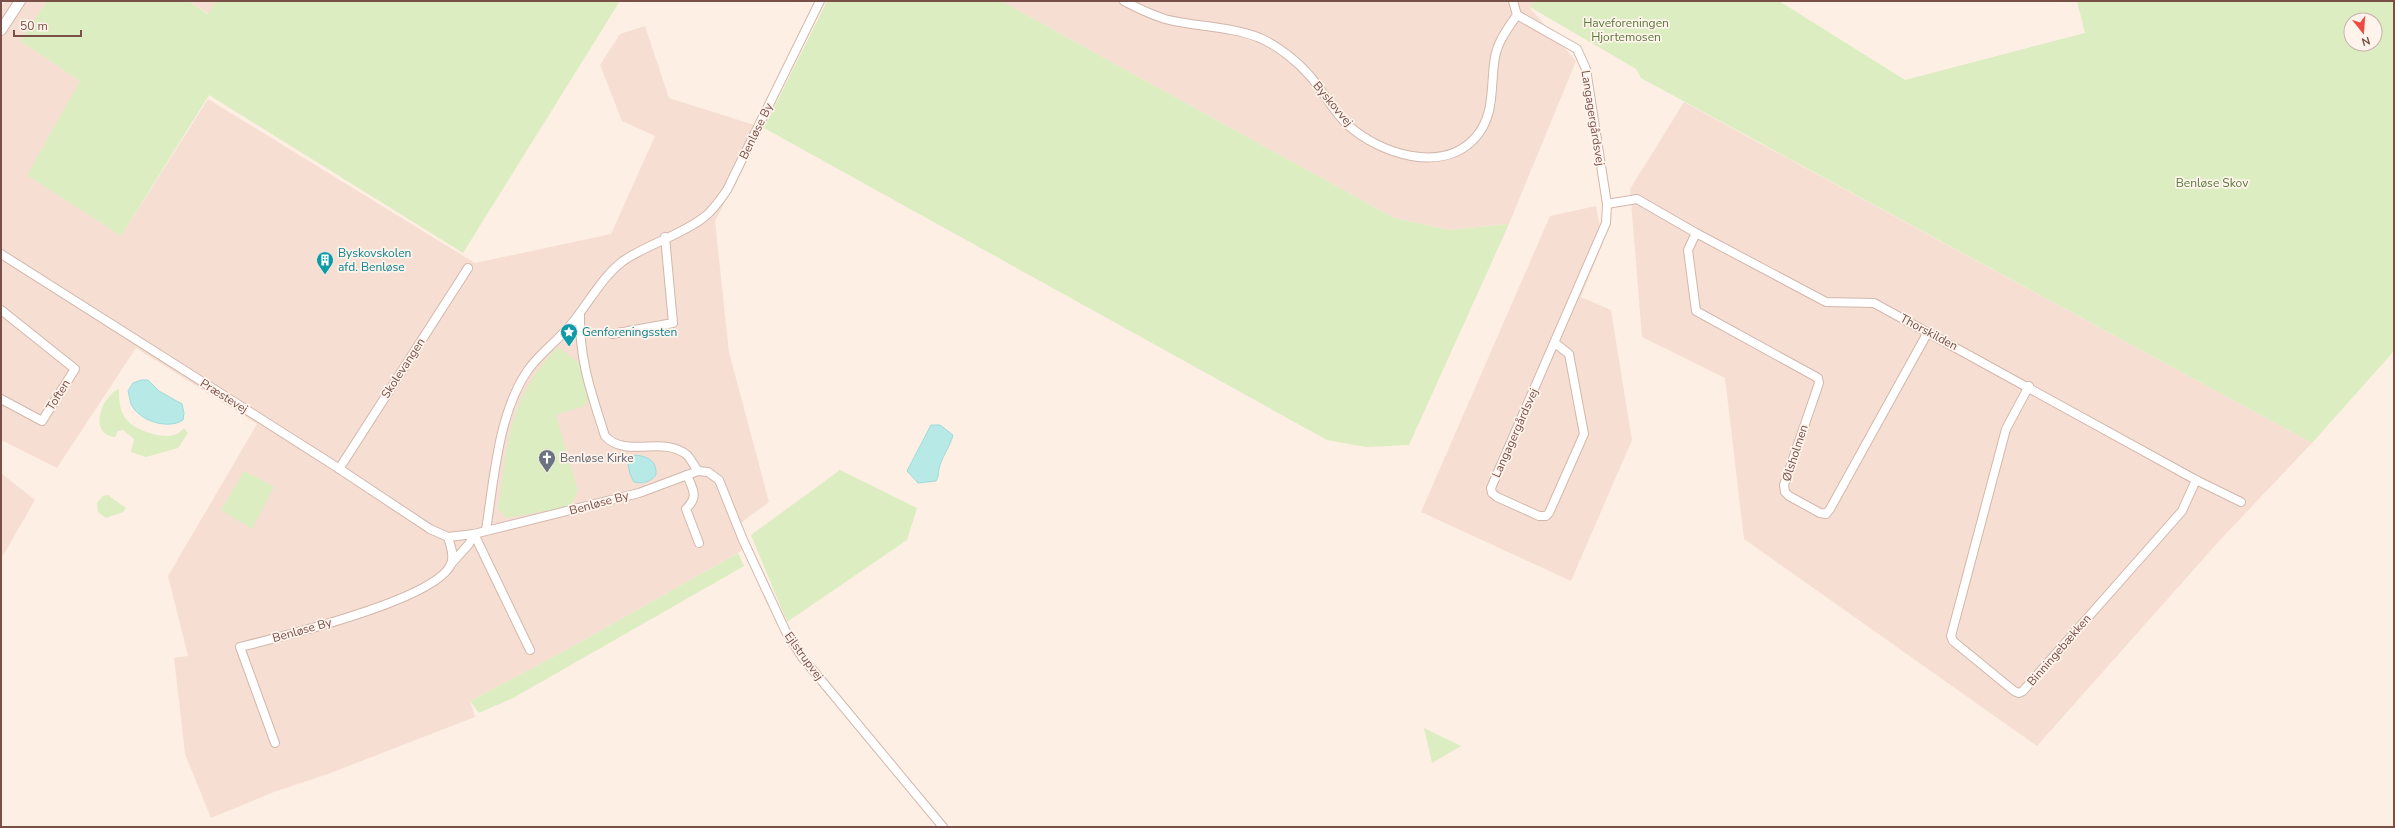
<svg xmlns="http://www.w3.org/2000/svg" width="2395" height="828" viewBox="0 0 2395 828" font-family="'Nunito Sans',sans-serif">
	<rect width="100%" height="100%" fill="#feefe4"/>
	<g fill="#f6dfd2">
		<path d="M5,1h42l-27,40 60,40 41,155 87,-137 267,164 136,-29 44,-98 -33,-15 -22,-56 20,-31 25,-8 24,72 95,30 -49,93 14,131 40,150 -35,26 9,22 -182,103 -91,48 5,16 -147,57 -54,18 -63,26 -26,-64 -11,-96 14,-2 -20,-80 89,-152 -121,-76 -79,120 -56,-28v-433z"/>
		<path d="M188,1h28l-7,13z"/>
		<path d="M1001,1h533l-4,7 46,53 -67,163 -60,6 -55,-12z"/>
		<path d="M1684,102l628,341 -91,96 -184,207 -293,-207 -19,-161 -83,-41 -12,-148z"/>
		<path d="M1596,206l7,36 -22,55 30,13 21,130 -61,141 -150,-69 129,-296z"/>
		<path d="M1,473l34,27 -34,59z"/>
	</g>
	<g fill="#dbedc1" fill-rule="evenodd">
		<path d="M47,1h141l20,13 8,-13h404l-157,252 -254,-158 -88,141 -94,-61 53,-94 -60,-40z"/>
		<path d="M827,1h174l393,217 55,12 60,-6 -100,221 -43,2 -39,-7 -563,-312z"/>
		<path d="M1534,1h245l126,79 180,-47 -8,-32h317v350l-82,92 -671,-365 -5,-9 -106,-62zM2351,20h24v24h-24z"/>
		<path d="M558,347l21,16 9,37 -4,6 -28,9 22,76 -7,15 -64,12 -9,-9c10,-67 10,-111 60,-162z"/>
		<path d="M119,389c0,8 0,17 4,25 6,15 36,25 51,21 4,-1 7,-4 10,-7l4,5 -10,15 -32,9 -15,-5 3,-13 -11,-9 -5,1 -3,6c-26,-2 -15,-40 4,-48z"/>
		<path d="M840,470l77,38 -10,32 -120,82 -36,-87z"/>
		<path d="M244,471l30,16 -22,42 -31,-19z"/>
		<path d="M108,495l18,13 -3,4 -17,6 -8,-6 -1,-9 6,-7z"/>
		<path d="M738,553l6,13 -231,132 -34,15 -9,-12 91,-48z"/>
		<path d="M1424,728l37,18 -29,17z"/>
	</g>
	<g fill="#b7e9e7" stroke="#9ddbda">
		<path d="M141,380h7l11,11 23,13 2,9 -1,7c-15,10 -44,1 -52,-16 -1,-4 -2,-9 -3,-13l5,-8z"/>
		<path d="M931,425h9l13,10c-3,12 -12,23 -14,34 -1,5 0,7 -3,12l-18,2 -11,-12z"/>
		<path d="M636,455c13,2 21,6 20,20 -6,7 -13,9 -22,7l-4,-8 -3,-15z"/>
	</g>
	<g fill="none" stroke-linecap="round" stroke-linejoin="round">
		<g stroke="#d2b7ac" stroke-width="10">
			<g id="minor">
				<path d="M1124,1c13,7 26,13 41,18 31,8 65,7 95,19 18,8 37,23 50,38 14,16 23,36 39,50 32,28 93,48 126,12 21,-23 15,-53 20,-81 3,-16 13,-29 22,-42l-4,-14"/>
				<path d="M1517,15l60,34 9,20 21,135 -1,19 -115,265 1,5 5,4 42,19h7l3,-3 35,-79 -15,-80 -14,-11"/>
				<path d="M1607,204l30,-5 59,34 130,69 48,1 322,177 45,22"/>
				<path d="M1696,233l-8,17 8,61 122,67 1,5 -35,102 1,7 4,4 31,17 6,1 4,-5 98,-177"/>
				<path d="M1,254l334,212 95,63 18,8 26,-3 165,-41 59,-22c-4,-5 -7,-12 -11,-16 -24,-20 -61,4 -82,-19 -14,-44 -26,-76 -25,-123"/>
				<path d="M1,310l74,59 -33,52 -41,-22"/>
				<path d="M612,334l61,-11 -8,-86"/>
				<path d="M2029,386l-23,43 -55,207 2,5 61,50 5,2 4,-2 159,-180 14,-31"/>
				<path d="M339,469l129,-201"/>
				<path d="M698,471l10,1 11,8 24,60 43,92 16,25 141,170"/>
				<path d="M687,475c6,15 12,21 -1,34l13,34"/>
				<path d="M486,530c8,-50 12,-117 42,-160 13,-18 31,-30 45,-48 16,-20 30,-46 50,-61 25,-17 56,-25 80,-43 10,-7 17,-18 24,-28l93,-189"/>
				<path d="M474,534l56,116"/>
				<path d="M451,564l18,-20 5,-10"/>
				<path d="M275,743l-35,-96c40,-10 196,-47 211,-83 4,-9 -1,-19 -3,-27"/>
			</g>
		</g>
		<g stroke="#d2b7ac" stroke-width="12">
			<path id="tertiary" d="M1,30l19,-29"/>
		</g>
		<use href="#minor" stroke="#fff" stroke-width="8"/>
		<use href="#tertiary" stroke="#fff" stroke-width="10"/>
	</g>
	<defs>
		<g id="building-pin" transform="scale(0.9)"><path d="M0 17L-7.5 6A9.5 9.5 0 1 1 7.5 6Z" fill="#0f9aa8" stroke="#fff4ec"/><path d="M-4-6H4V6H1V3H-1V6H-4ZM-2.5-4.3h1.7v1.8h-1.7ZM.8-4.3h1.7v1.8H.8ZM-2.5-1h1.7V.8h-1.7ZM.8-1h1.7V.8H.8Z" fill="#fff"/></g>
		<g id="sight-pin" transform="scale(0.9)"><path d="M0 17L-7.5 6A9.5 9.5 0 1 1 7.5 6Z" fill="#0f9aa8" stroke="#fff4ec"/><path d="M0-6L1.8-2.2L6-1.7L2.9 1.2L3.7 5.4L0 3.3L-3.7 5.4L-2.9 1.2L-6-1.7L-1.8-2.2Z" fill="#fff"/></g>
		<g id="church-pin" transform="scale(0.9)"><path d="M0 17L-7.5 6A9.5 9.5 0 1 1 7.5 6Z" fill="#6b7280" stroke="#fff4ec"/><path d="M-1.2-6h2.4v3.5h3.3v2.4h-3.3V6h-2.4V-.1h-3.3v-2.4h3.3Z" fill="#fff"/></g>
	</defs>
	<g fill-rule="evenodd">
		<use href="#building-pin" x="325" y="260"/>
		<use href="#sight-pin" x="569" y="332"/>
		<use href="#church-pin" x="547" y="458"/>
	</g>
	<g text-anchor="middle" stroke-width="3.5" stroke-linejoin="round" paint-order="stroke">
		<g font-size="12" fill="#59793c" stroke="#fff4ec">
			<text x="1626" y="27">Haveforeningen<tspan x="1626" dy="14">Hjortemosen</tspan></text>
			<text x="2212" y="187">Benløse Skov</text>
		</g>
		<g font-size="12" fill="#785048" stroke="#fff4ec">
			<text transform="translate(1333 104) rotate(50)" y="4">Byskovvej</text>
			<text transform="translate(1593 118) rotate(81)" y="4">Langagergårdsvej</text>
			<text transform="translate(756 131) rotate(-64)" y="4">Benløse By</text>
			<text transform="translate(1929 332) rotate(28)" y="4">Thorskilden</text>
			<text transform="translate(403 368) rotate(-57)" y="4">Skolevangen</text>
			<text transform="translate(58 395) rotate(-58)" y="4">Toften</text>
			<text transform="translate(224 396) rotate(32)" y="4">Præstevej</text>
			<text transform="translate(1515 433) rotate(-66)" y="4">Langagergårdsvej</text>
			<text transform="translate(1795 453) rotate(-72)" y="4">Ølsholmen</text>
			<text transform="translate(599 503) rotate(-15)" y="4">Benløse By</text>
			<text transform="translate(302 630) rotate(-16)" y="4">Benløse By</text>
			<text transform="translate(2059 650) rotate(-49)" y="4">Binningebækken</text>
			<text transform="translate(804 656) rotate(54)" y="4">Ejlstrupvej</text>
		</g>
		<g font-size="12" fill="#0d838f" stroke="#fff4ec" text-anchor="start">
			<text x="338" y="257">Byskovskolen<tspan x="338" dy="14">afd. Benløse</tspan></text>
			<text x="582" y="336">Genforeningssten</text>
		</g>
		<g font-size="12" fill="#5b616d" stroke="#fff4ec" text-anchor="start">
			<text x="560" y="462">Benløse Kirke</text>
		</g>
	</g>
	<rect width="2395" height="828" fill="none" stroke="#785048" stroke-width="4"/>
	<g transform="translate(2363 32) rotate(163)"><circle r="19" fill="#fff4ec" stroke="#c9b2aa"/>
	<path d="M0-3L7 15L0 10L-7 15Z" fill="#f04941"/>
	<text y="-6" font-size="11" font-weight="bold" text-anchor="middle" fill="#785048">N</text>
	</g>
	<path d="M14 30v6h67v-6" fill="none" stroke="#785048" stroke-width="2"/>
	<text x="20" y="30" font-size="12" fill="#785048" stroke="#fff4ec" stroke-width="3" paint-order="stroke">50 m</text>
</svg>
